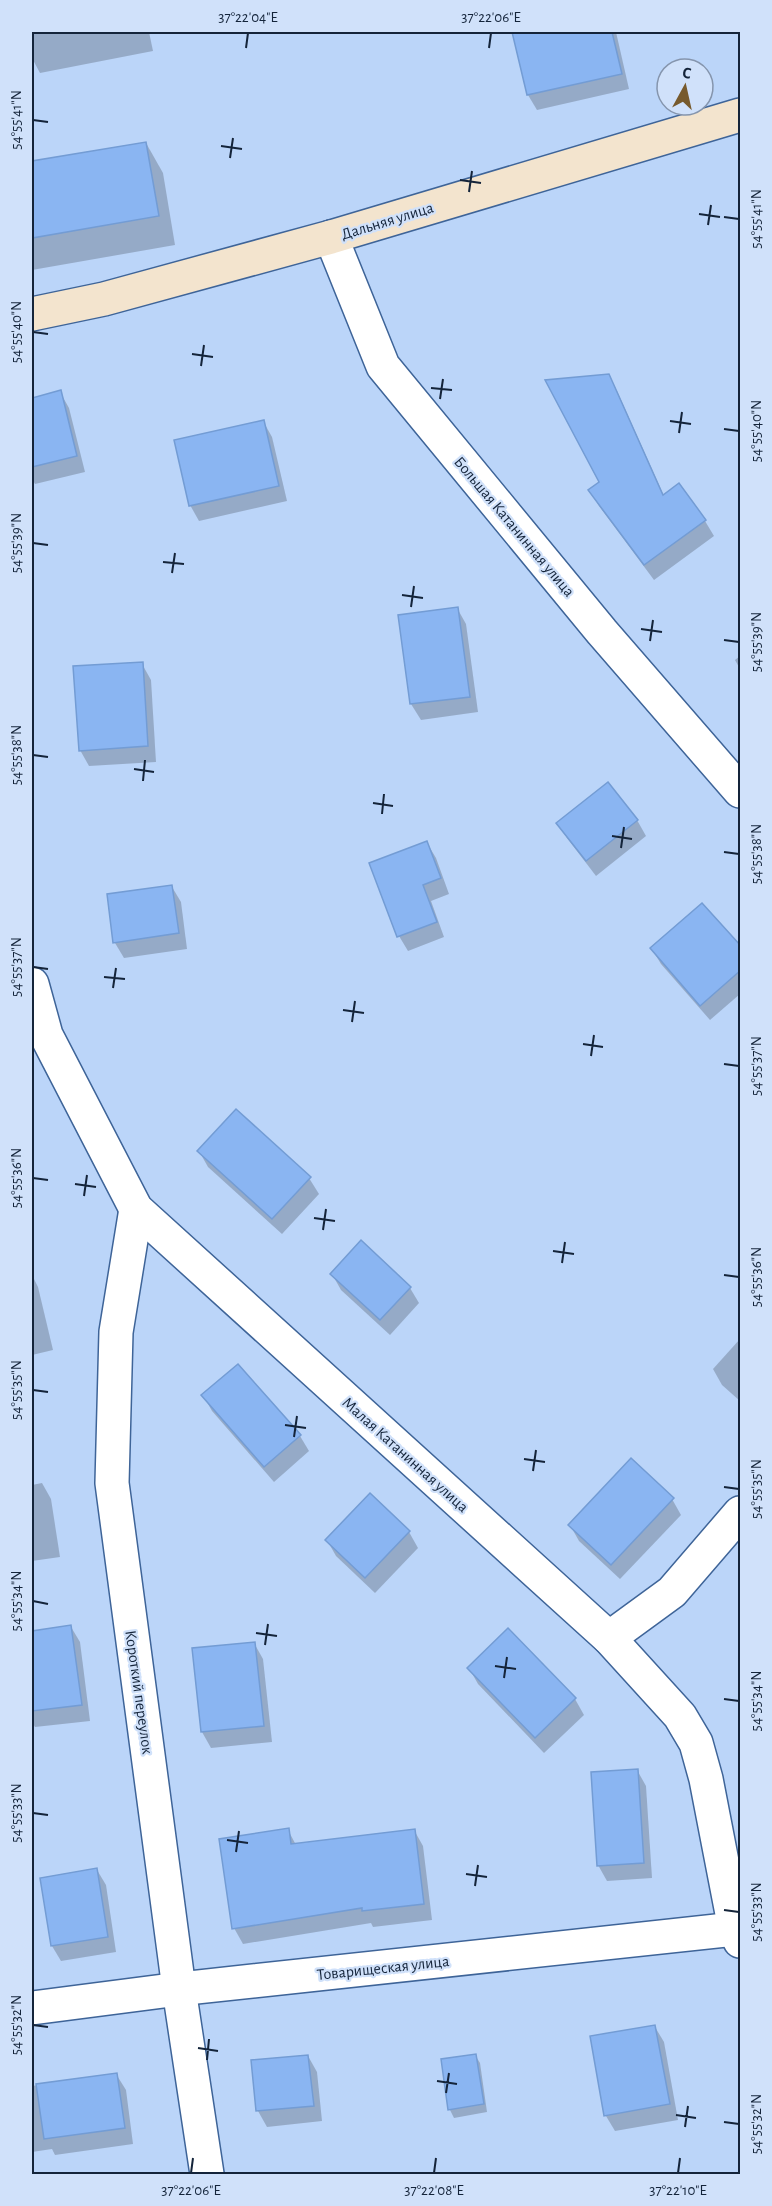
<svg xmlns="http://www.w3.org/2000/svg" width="772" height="2206" viewBox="0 0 772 2206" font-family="'Alegreya Sans',sans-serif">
	<rect width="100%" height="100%" fill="#bbd5f9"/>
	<g fill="#0003">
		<path d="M32,32h117l4,19 -113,22 -8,-15z"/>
		<path d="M530,32h86l13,57 -92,21 -9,-15 -14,-60z"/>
		<path d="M146,143l17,30 12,72 -143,25v-107z"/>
		<path d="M608,375l9,16 47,105 41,25 9,15 -60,44 -55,-74 -9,-15 11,-9z"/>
		<path d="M60,392l9,16 16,64 -50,12 -3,-5v-80z"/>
		<path d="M263,421l9,16 15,64 -88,20 -9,-16z"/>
		<path d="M457,608l9,16 12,88 -57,8 -10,-16 -11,-88z"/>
		<path d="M740,656v13l-5,-9z"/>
		<path d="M142,664l9,16 5,82 -67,4 -9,-16z"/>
		<path d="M637,820l9,16 -50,40 -29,-38 -9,-15z"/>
		<path d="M427,843l9,15 13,36 -18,7 13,36 -36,14 -9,-15z"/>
		<path d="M172,887l9,15 6,47 -63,9 -9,-15z"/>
		<path d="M652,949h88v45l-30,26 -49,-56z"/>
		<path d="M199,1151l110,27 10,16 -37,40 -74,-67z"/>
		<path d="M332,1274l78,14 9,15 -29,32 -49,-45z"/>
		<path d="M32,1275l6,12 15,63 -21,5z"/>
		<path d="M740,1339v62l-18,-16 -9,-16z"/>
		<path d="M203,1395l97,41 9,15 -35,31 -62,-71z"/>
		<path d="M42,1483l9,16 9,58 -28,4v-76z"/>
		<path d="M672,1499l9,16 -61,64 -41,-38 -9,-16z"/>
		<path d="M409,1532l9,16 -43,45 -39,-37 -9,-16z"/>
		<path d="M71,1627l9,15 10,79 -55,6 -3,-5v-90z"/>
		<path d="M508,1630l67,69 9,16 -40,38 -66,-69 -9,-16z"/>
		<path d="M254,1643l9,16 9,83 -61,6 -9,-16 -8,-82z"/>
		<path d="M637,1770l9,16 6,92 -45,3 -9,-16z"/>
		<path d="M288,1830l8,15 118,-15 9,16 9,74 -59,7 -2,-4 -128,21 -9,-16z"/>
		<path d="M97,1870l9,15 10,67 -55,9 -9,-15z"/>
		<path d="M655,2027l9,15 14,78 -63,11 -9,-15z"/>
		<path d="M475,2055l5,8 7,49 -33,6 -4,-8z"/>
		<path d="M308,2056l9,16 5,49 -55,6 -9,-16 -6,-49z"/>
		<path d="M116,2074l10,16 7,54 -78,11 -3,-6 -20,3v-66z"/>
	</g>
	<g fill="#8ab5f2" stroke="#739cd4" stroke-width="1.5">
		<path d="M512,32h100l10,42 -95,21z"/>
		<path d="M146,142l13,74 -127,22v-77z"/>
		<path d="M609,374l54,121 16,-12 27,37 -62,45 -56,-75 11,-8 -54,-102z"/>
		<path d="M61,390l16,66 -45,11v-69z"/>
		<path d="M264,420l15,66 -90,20 -15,-66z"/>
		<path d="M458,607l12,90 -60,7 -12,-89z"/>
		<path d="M143,662l5,84 -69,5 -6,-85z"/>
		<path d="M608,782l30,38 -52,41 -30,-38z"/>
		<path d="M427,841l14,37 -18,7 14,37 -40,15 -28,-74z"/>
		<path d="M172,885l7,48 -66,10 -6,-49z"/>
		<path d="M702,903l39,43v24l-41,36 -50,-58z"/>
		<path d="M236,1109l75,68 -39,42 -75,-68z"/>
		<path d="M361,1240l50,47 -31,33 -50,-46z"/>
		<path d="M238,1364l63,71 -37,32 -63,-72z"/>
		<path d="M631,1458l43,40 -63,67 -43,-40z"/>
		<path d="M370,1493l40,38 -45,47 -40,-38z"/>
		<path d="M71,1625l11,80 -50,6v-80z"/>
		<path d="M508,1628l68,70 -41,40 -68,-70z"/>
		<path d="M255,1642l9,84 -63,6 -9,-84z"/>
		<path d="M638,1769l6,94 -47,3 -6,-94z"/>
		<path d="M289,1828l2,16 124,-15 9,75 -62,7v-3l-130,21 -13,-90z"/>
		<path d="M97,1868l11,69 -57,9 -11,-68z"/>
		<path d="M655,2025l15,79 -66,12 -14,-80z"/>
		<path d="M476,2054l8,50 -36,6 -7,-51z"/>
		<path d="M308,2055l6,51 -58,5 -5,-51z"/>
		<path d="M117,2073l8,55 -81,11 -8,-55z"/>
	</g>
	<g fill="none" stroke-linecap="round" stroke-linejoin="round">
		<g stroke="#3e6498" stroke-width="36">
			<g id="street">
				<path d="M331,237l52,129 219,266 138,159"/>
				<path d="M32,984l14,51 90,174 473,429 71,78 16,27 10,36 29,150 5,12"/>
				<path d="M136,1209l-20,123 -4,151 67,506 28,185"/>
				<path d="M609,1638l63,-46 68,-79"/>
				<path d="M32,2008l147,-19 556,-60"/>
			</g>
		</g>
		<g stroke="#3e6498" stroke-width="36">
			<path id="secondary" d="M32,314l72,-15 227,-62 409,-122"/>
		</g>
		<use href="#street" stroke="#fff" stroke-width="33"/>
		<use href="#secondary" stroke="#f3e4ce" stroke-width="33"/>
	</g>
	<path fill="none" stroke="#14243a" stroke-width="2" d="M246,48l2,-15M489,48l2,-15M33,120l15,2M221,146l21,3M230,158l3,-20M460,180l21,3M469,192l3,-21M699,214l21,3M724,217l15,2M708,225l3,-20M33,332l15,2M192,354l21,3M201,366l3,-21M431,388l21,2M440,399l3,-20M670,421l21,3M724,429l15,2M679,433l3,-21M33,543l15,2M163,562l21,2M172,573l3,-20M402,595l21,3M411,607l3,-21M641,629l21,3M724,640l15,2M650,641l3,-21M33,755l15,2M134,769l20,3M143,781l2,-21M373,803l20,3M382,814l2,-20M612,836l20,3M621,848l3,-21M724,852l15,2M33,967l15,2M104,977l21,2M113,988l3,-20M343,1010l21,3M352,1022l3,-21M583,1044l20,3M591,1056l3,-21M724,1064l15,2M33,1178l15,2M75,1184l21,3M84,1196l3,-21M314,1218l21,3M323,1230l3,-21M553,1251l21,3M562,1263l3,-21M724,1275l15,2M33,1390l15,2M285,1425l21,3M294,1437l3,-21M524,1459l21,3M533,1471l3,-21M724,1487l15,2M33,1601l15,3M256,1633l21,3M265,1645l3,-21M495,1666l21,3M504,1678l3,-21M724,1699l15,2M33,1813l15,2M227,1840l21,3M236,1852l3,-21M466,1874l21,3M475,1886l3,-21M724,1910l15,2M33,2025l15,2M198,2048l20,3M207,2060l2,-21M437,2081l20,3M446,2093l3,-20M676,2115l20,3M724,2122l15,2M685,2127l3,-21M191,2173l2,-15M434,2173l2,-15M678,2173l2,-15"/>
	<g text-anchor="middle" stroke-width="4.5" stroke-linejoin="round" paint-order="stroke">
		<g font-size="16" fill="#14243a" stroke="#d0e1fa">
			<text transform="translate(387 220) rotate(-17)" y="6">Дальняя улица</text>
			<text transform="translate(515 526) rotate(50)" y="6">Большая Катанинная улица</text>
			<text transform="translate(406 1454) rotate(42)" y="6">Малая Катанинная улица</text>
			<text transform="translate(140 1692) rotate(82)" y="6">Короткий переулок</text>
			<text transform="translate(383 1967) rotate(-6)" y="6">Товарищеская улица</text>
		</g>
	</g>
	<rect width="772" height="2206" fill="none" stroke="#d0e1fa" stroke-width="66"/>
	<g transform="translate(685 87) rotate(8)"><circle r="28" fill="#d0e1fa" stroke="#8595ad" stroke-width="1.5"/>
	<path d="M0-4.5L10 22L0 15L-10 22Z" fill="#775a2d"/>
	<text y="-9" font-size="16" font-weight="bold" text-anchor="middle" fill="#14243a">С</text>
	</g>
	<rect x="33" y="33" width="706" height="2140" fill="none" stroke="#14243a" stroke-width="2"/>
	<g font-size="15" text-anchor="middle" fill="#14243a">
		<text x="248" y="22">37°22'04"E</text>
		<text x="491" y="22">37°22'06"E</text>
		<text transform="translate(16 120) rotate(-90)" y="5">54°55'41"N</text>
		<text transform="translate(756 219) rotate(-90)" y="5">54°55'41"N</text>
		<text transform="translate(16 332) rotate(-90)" y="5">54°55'40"N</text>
		<text transform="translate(756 431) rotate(-90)" y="5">54°55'40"N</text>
		<text transform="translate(16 543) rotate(-90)" y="5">54°55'39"N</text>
		<text transform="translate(756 642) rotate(-90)" y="5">54°55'39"N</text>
		<text transform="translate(16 755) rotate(-90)" y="5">54°55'38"N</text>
		<text transform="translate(756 854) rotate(-90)" y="5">54°55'38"N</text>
		<text transform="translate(16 967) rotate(-90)" y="5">54°55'37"N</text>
		<text transform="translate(756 1066) rotate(-90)" y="5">54°55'37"N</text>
		<text transform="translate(16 1178) rotate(-90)" y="5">54°55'36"N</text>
		<text transform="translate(756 1277) rotate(-90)" y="5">54°55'36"N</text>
		<text transform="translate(16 1390) rotate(-90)" y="5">54°55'35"N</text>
		<text transform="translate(756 1489) rotate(-90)" y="5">54°55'35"N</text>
		<text transform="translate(16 1601) rotate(-90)" y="5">54°55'34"N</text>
		<text transform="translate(756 1701) rotate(-90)" y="5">54°55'34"N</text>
		<text transform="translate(16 1813) rotate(-90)" y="5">54°55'33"N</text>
		<text transform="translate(756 1912) rotate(-90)" y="5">54°55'33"N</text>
		<text transform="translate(16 2025) rotate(-90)" y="5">54°55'32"N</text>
		<text transform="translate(756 2124) rotate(-90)" y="5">54°55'32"N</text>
		<text x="191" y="2195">37°22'06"E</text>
		<text x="434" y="2195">37°22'08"E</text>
		<text x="678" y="2195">37°22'10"E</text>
	</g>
</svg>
